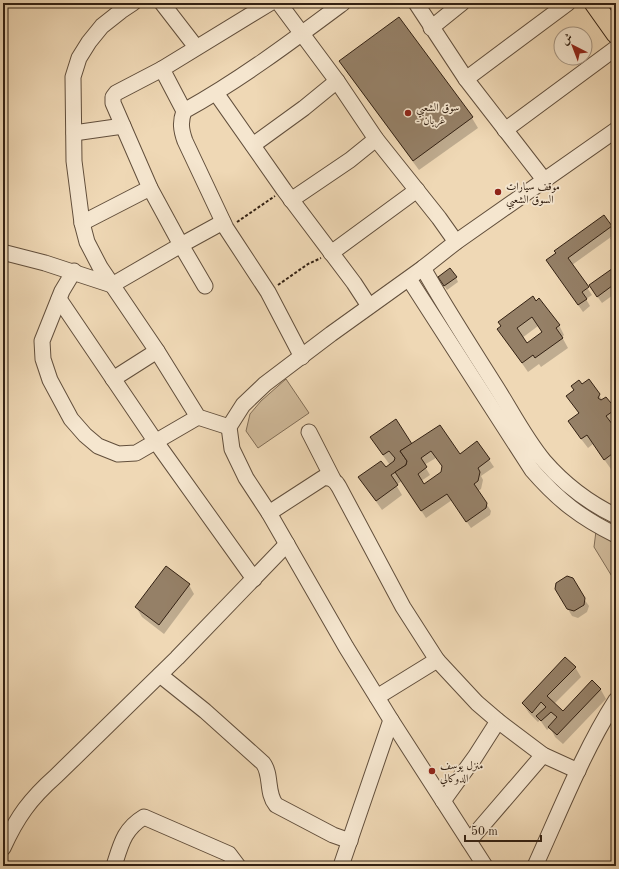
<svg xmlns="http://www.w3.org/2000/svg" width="619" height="869" viewBox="0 0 619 869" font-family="'Old Standard TT',Amiri,serif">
	<rect width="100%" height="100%" fill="#efd8b5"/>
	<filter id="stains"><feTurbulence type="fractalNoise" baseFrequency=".005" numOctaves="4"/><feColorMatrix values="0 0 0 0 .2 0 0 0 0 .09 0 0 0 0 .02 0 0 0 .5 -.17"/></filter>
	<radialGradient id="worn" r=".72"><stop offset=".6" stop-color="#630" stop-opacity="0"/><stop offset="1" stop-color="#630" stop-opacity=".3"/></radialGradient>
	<g fill="#cfb999" stroke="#816d56">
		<path d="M286,379l23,34 -51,35 -12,-17 4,-17 11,-13z"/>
		<path d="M596,531l20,7v45l-22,-36z"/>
	</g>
	<g fill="#0003" fill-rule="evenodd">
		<path d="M399,18l73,100 6,10 -59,42 -73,-99z"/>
		<path d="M604,217l12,18v10l-5,-8 -39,28 20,30 -6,4 4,7 -7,6 -31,-45z"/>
		<path d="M616,267v26l-14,10 -8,-11z"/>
		<path d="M456,277l2,5 -11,8 -6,-9z"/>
		<path d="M536,302l23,23 5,10 -2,2 6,11 -27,19 -2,-3 -11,8 -30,-43zM538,326l5,7 -16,11 -5,-6z"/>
		<path d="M589,380l14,21 13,10v11l-4,4 4,5v34l-5,4 -18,-25 -5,4 -13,-17 4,-17 -12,-18z"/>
		<path d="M477,442l17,25 -13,9 2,4 -2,9 -3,2 13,20 -1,4 -19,13 -19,-28 -26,18 -24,-37 -6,4 6,10 -20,15 -23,-33 27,-8 4,-4 -13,-18 34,-3 48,11zM436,458l7,9 -1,6 -18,12 -3,-4 9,-6 -6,-10z"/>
		<path d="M189,585l5,9 -30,40 -22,-17 -6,-10z"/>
		<path d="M556,589l28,10 5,7 -2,6 -9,6 -6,-2z"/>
		<path d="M575,667l6,10 -27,27 9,8 29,-31 9,9 5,9 -43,45 -8,-7 -5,-10 -3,3 -7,-10 -2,2 -9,-9 -6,-9z"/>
	</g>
	<g fill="#958067" stroke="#332113" fill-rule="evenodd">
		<path d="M399,17l74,100 -60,44 -74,-100z"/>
		<path d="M604,215l8,11 -44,32 21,29 -7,5 5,7 -9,6 -32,-45 10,-7 -2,-2z"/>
		<path d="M616,234v11l-5,-7z"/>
		<path d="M616,266v17l-19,14 -8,-12z"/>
		<path d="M450,268l7,9 -13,9 -6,-9z"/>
		<path d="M533,296l3,5 3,-3 21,27 -4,3 7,10 -28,20 -2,-3 -11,8 -25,-34 4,-3 -3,-4zM532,317l10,15 -15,11 -10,-15z"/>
		<path d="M589,379l11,15 -2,4 3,2 5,-3 10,12 -10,7 10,13v26l-2,2 -2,-3 -8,6 -17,-25 -6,4 -13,-18 11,-8 -13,-17 8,-6 -3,-4 8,-6 3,4z"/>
		<path d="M396,419l16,25 -12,7 7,10 -1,4 -15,10 7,10 -22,16 -18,-24 23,-16 5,6 8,-6 1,-3 -6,-7 -6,4 -13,-18z"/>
		<path d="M440,425l20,29 17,-13 13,18 -12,9 2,4 -2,9 -4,3 13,19 -1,5 -20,14 -19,-28 -26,17 -26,-39 11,-7 1,-4 -7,-10zM431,451l11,15 -1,6 -17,12 -6,-10 9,-7 -6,-9z"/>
		<path d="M166,566l24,18 -31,41 -24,-18z"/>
		<path d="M567,576l6,2 12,20 -1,7 -10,6 -7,-2 -12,-20 1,-6z"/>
		<path d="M565,657l11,10 -29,29 16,15 29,-31 9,9 -44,46 -9,-8 9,-10 -6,-5 -10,9 -5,-5 10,-9 -5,-5 -9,11 -10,-10z"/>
		<path d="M616,769v11l-5,-4z"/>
	</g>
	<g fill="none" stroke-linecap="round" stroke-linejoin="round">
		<g stroke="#624f3c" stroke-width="17">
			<g id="minor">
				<path d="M133,3l-12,8 -19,15 -13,16 -10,16 -6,19 1,84 8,62 5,19 13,25 57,84 41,66 31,10"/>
				<path d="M162,3l34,44"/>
				<path d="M279,3l58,78 39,58 63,79 17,24"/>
				<path d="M416,3l50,76 79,102"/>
				<path d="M431,28l31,-25"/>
				<path d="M466,79l102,-76"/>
				<path d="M216,93l68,97 70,93 15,23"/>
				<path d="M184,111l-22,-42 108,-66"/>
				<path d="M505,130l111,-82"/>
				<path d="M74,133l49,-7"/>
				<path d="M253,145l51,-37 33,-27"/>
				<path d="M150,188l-37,-85v-6l3,-4 46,-24"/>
				<path d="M291,200l59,-40 26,-21"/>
				<path d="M82,223l68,-35 31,57 42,-23"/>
				<path d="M331,253l86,-63"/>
				<path d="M3,254l3,-1 39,10 67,22 69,-40 24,41"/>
				<path d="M423,268c22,39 46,76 70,114 17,26 31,55 51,79 20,23 45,42 72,55"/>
				<path d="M74,271l-12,20 -20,50 1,18 7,21 21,39 14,16 13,11 20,8 18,-1 62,-36"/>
				<path d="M409,279l123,191c26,30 49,48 84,65"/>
				<path d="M59,299l97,143 98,137"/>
				<path d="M302,357l-34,-65 -42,-64 -41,-87c-4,-11 -5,-19 -1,-30 56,-31 108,-70 159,-108"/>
				<path d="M113,379l44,-28"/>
				<path d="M309,432l24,47"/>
				<path d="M269,513l54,-35c8,-1 12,2 16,9l64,120 34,53 40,43 21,18 45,34 35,16"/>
				<path d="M160,675l45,36 58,52c9,12 3,30 13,42l57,30 17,6"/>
				<path d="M377,697l60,-37"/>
				<path d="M443,801l32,-44 23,-36"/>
				<path d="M469,841l74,-86"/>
				<path d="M3,848c14,-31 27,-49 53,-72l121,-118 110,-114"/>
				<path d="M114,866c7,-22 10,-37 30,-49l85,37 9,12"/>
				<path d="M341,866l50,-146"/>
				<path d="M485,866l-94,-146 -45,-73 -77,-134 -23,-35 -14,-29 -3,-22 14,-22 22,-21 66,-50 92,-66 33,-26 160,-112"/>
				<path d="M535,866c25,-55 49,-116 81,-166"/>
			</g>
		</g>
		<g stroke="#332113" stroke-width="21">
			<path id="major" d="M594,3l22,31"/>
		</g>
		<g stroke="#332113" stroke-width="2" stroke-dasharray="3 2" stroke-linecap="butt">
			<path d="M237,222l38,-26"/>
			<path d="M278,285l30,-21 13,-6"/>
		</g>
		<use href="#minor" stroke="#f5e6cf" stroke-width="15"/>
		<use href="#major" stroke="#efd8b5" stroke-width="19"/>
	</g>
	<g fill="#8f2418" stroke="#f5e6cf" stroke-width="1.5">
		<circle cx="408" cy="113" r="4"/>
		<circle cx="498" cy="192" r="4"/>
		<circle cx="432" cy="771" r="4"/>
	</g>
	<g text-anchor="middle" stroke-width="3.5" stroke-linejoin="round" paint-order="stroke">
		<g font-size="11" fill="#332113" stroke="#f5e6cf" text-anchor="start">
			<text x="416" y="111">سوق الشعبي<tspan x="416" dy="13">- غريان</tspan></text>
			<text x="506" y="190">موقف سيارات<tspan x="506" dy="13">السوق الشعبي</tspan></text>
			<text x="440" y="769">منزل يوسف<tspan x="440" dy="13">الدوكالي</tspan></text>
		</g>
	</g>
	<rect width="619" height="869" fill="none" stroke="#efd8b5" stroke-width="16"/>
	<rect x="4" y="4" width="611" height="861" fill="none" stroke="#332113" stroke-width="2"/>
	<rect x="8" y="8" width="603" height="853" fill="none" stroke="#332113"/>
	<g transform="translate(573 46) rotate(318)"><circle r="19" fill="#f5e6cf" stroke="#a79784"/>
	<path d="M0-3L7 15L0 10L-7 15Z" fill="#8f2418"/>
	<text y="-6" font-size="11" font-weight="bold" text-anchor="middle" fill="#332113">ش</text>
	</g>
	<path d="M465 835v6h76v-6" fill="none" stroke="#332113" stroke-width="2"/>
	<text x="471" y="835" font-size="12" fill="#332113" stroke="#f5e6cf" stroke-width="3" paint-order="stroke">50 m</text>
	<rect width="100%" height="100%" filter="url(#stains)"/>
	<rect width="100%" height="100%" fill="url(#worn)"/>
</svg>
